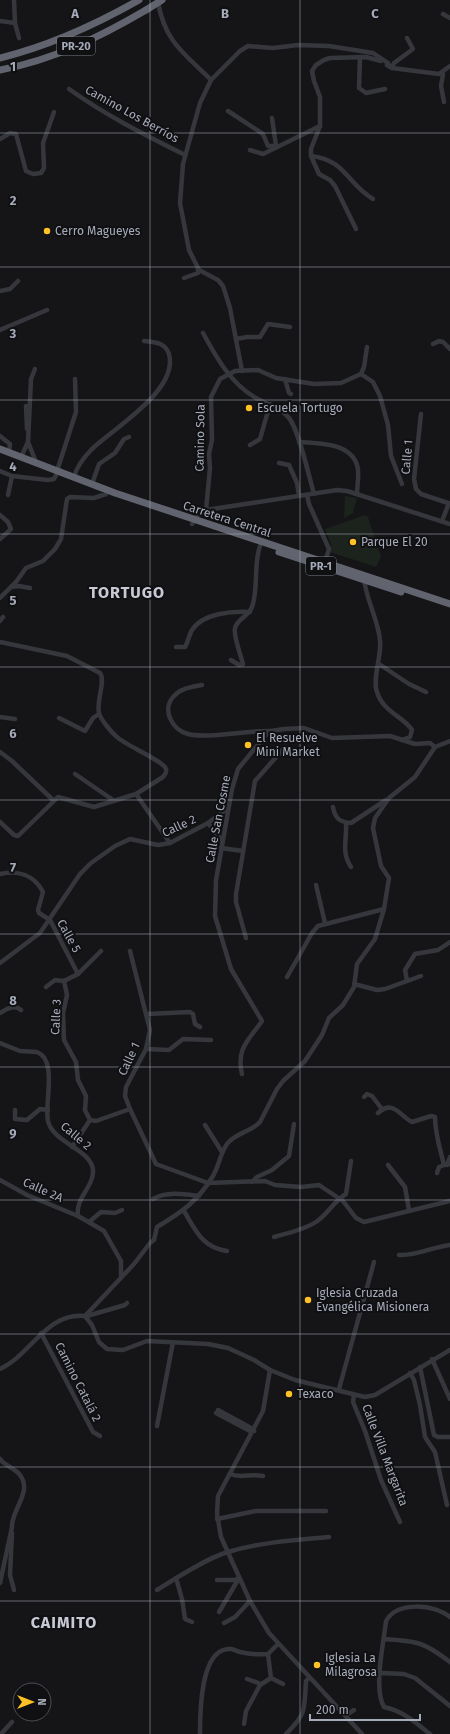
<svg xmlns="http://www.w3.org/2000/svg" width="450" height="1734" viewBox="0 0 450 1734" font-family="'Fira Sans',sans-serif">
	<rect width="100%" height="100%" fill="#151518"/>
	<g fill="#1b231c">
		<path d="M345,496l12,2 -4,15 -9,5z"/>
		<path d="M365,515l3,2 13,40 -5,10 -46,-15 1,-8 -6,-15z"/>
	</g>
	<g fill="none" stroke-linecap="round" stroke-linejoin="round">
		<g stroke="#36373d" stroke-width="4.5">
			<path d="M14,0l1,23 4,15"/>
			<path d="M158,2c7,40 26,51 53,78"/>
			<path d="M443,14l7,4"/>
			<path d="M0,21l15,2"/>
			<path d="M360,57l-1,31 7,5 19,-4"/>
			<path d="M387,65l5,3 47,6 11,-8"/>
			<path d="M392,68l2,-5 19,-14 -6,-11"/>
			<path d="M441,73l2,1 -2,12 3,16"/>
			<path d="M69,89c36,26 76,46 116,66"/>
			<path d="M228,111l35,23 5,12h9"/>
			<path d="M272,118l4,28"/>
			<path d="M0,139l10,-6 6,1 10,37 7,3 8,-1 3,-5 -1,-25 11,-31"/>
			<path d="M250,150l13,4 57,-28"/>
			<path d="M311,156c35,4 36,28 62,43"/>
			<path d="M356,229l-21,-43 -5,-6 -11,-6 -8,-18v-7l9,-23v-29l-6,-16 -2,-10 4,-6 8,-5 6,-2 36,-1 15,4"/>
			<path d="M184,278l14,-5v-5"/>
			<path d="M0,291l10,-2 8,-8"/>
			<path d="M0,330l47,-20"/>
			<path d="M203,333c13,24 28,51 53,65 12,7 24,9 33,20 10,12 20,59 25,76"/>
			<path d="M236,339l11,-2h13l8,-13 22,3"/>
			<path d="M433,344l6,-3 4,1 7,7"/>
			<path d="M35,369l-4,10 -3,63 8,20"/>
			<path d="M242,371l-12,-63 -7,-22 -5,-6 -19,-10 -10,-20 -9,-47 3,-39 17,-61 11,-23 29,-29 8,-5 25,2 25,-3 31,1 44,7 15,10 1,3"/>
			<path d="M361,374l12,8 7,14 8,29 3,31 11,28"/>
			<path d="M285,379l4,14 2,1"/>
			<path d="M26,406l1,23"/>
			<path d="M421,414l-7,65 2,10 5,5 27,9"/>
			<path d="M0,436l10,8 -1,8"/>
			<path d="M299,442c20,1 51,1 58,23 3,8 0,21 0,29"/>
			<path d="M250,445l10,-6 10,-35"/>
			<path d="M21,457l7,-15"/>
			<path d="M279,463l10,2 8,18 2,13"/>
			<path d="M0,471l12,5 36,4 6,-1 2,-4"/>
			<path d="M57,471l19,-59 -1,-33"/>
			<path d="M74,477c3,-11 10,-20 18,-28 22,-21 87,-59 77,-95 -4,-12 -15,-12 -25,-13"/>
			<path d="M92,484l7,-20 16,-11 9,-14 5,-2"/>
			<path d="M8,495l4,-19"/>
			<path d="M307,495l2,9 20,45 -4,13"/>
			<path d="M206,510l4,-42 -1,-14 3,-14 -1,-43 9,-18 15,-8 23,-1 18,8 38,6 27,-1 20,-9 3,-7 3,-20"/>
			<path d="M0,515l8,7 3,7 -11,10"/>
			<path d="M442,521l7,-18"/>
			<path d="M192,524l6,-9 8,-5 131,-20 10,1 103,33"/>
			<path d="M364,578c1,19 14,41 16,62 2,16 -8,38 -3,52 6,20 27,25 35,38l-2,7 -8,3"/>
			<path d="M11,587l8,-1 11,2"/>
			<path d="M0,598l16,-16 10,-14 17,-7 12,-12 6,-10 6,-40 3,-2 24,1 12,-4 2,-4"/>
			<path d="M0,621l3,-4"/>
			<path d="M0,642l67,14 33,17c6,7 -4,29 -1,40 2,7 12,19 18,24 8,8 47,24 49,32 1,4 -1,5 -3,8l-27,17 -42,13 -36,-10 -40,39 -4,-1 -14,-13"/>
			<path d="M176,647h9c3,-5 4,-12 7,-17 11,-17 40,-19 58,-18"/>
			<path d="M231,660l8,5 4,-1c-2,-8 -10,-29 -8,-36 2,-9 14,-12 17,-21 7,-20 1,-41 8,-61"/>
			<path d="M379,664l30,20 17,8"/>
			<path d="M202,685c-10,2 -21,3 -28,11 -13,13 -2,34 14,38 21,5 59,-4 83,-3"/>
			<path d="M0,717l15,2"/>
			<path d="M59,718l26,13 8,-13 6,-4"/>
			<path d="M435,747l15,-6"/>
			<path d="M0,752l12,9 41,39"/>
			<path d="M75,774l38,26"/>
			<path d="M136,794l34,49"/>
			<path d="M333,807c2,12 7,15 18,16l35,-23"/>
			<path d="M208,823l14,18"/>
			<path d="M346,823c1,17 -5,29 5,44"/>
			<path d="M221,848l22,3"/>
			<path d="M0,874c18,-4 34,1 43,18l-5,18 1,3 11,7 28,54"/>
			<path d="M316,885l9,38"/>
			<path d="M246,938l-10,-36v-8l19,-113 30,-34 10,8"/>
			<path d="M101,951l-23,23 -14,7 3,14 -4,18 1,27 12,22 2,18 8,16 -1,14 5,10 6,1 34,-12"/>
			<path d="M130,951l20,79 -4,19 -20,38 -1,9 5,13 26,55 52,19 57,-2 10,4 26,2 18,-2 24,16 13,17 8,4 86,-21"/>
			<path d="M0,963l40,-30 40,-59 11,-11 24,-17 15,-7 28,6 12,-2 38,-20 20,-15"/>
			<path d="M287,977l25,-44 6,-7 66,-17"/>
			<path d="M407,981l-2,-11 10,-16 23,-4 12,-8"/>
			<path d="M354,984l23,6 8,-1 36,-13"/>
			<path d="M46,987l9,-7 9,1"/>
			<path d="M0,1013c7,-4 14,-9 21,-3"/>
			<path d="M147,1014l43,-2 3,2 2,10 5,3"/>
			<path d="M0,1043l20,8 17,1c21,8 7,52 11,69 5,22 43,28 45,49 1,17 -18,28 -15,46l26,15 17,30v15"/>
			<path d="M146,1049l23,1 14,-11 28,1"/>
			<path d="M242,1074c-6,-25 6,-33 20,-53l-31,-52 -16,-53 1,-36 16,-91 6,-20 27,-33 6,-5 13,-2 20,-1 28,10 58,-2 25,8 15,-1 5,4"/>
			<path d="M364,1097l3,-3 5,2 10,13"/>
			<path d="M15,1110v9l12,1 13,-11 8,1"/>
			<path d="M378,1113c15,-14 22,3 34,9l19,-6 4,1c0,17 5,31 9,48l6,-1"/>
			<path d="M205,1125l17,27"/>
			<path d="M72,1147l18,-27"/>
			<path d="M388,1165l17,22 4,23"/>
			<path d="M447,1165l3,-8"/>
			<path d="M437,1173l2,-6 5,-2"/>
			<path d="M0,1180l27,15 51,21"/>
			<path d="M252,1182l5,-5 15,-7 17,-14 5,-32"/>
			<path d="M153,1199c14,-8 31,-5 46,-3"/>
			<path d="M184,1211c12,20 18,36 43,40"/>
			<path d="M89,1222l12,-10 14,1 7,-3"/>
			<path d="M274,1237c14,-4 30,-7 42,-15 11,-7 18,-21 30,-28l5,-33"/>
			<path d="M399,1255c18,1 33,-8 51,-10"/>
			<path d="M85,1316l49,-52 16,-21 4,-3 3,-13c25,-15 41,-26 56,-51 6,-10 7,-22 14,-32 8,-11 24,-12 33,-22l17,-33 6,-8 22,-20 17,-26 7,-17 14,-13 11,-18 3,-23 18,-25 9,-30 5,-31 -8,-12 -8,-38 2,-10 14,-20 26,-21 20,-30"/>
			<path d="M87,1316l38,-11 2,-2"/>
			<path d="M41,1333l52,99 7,4"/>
			<path d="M432,1359l18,40"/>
			<path d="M420,1367l14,68 4,2h12"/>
			<path d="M0,1369c31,-14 46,-57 85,-53l7,9 7,17 8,7 16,1 24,-9 61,3 20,4 26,12 16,10 25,10 70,17 10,-2 75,-45"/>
			<path d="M270,1370l-7,41 -45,85 -1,18 4,23 29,64 19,32 93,101"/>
			<path d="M410,1373l4,7 6,25 5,32 10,15 12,53"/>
			<path d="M339,1389l35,-127"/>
			<path d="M354,1395l-1,7 12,29 16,49 19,42"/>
			<path d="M218,1410l33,18 3,3"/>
			<path d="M216,1413l34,18h4"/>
			<path d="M157,1426l16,-84"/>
			<path d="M0,1459c5,7 15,9 20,16 13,17 -9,35 -8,52l-12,56"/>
			<path d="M230,1474c12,5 20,-1 33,2"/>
			<path d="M217,1519l39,-8h70"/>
			<path d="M12,1533l-2,42 4,15"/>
			<path d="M176,1578l6,21 3,20 7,3"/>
			<path d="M217,1580h18l4,-2"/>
			<path d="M157,1590c19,-12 50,-32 71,-38 33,-10 67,-12 101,-15"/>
			<path d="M219,1612l20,-34"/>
			<path d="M224,1623l11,-6 15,-16"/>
			<path d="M384,1639c33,2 40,3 66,23"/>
			<path d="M381,1673l23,1 11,4 35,28"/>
			<path d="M271,1678l12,6"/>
			<path d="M247,1679l14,5"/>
			<path d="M346,1715l8,-5"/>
			<path d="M244,1724l2,-13 14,-26 11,-7 -3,-24"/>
			<path d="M1,1734l11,-12"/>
			<path d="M200,1734c0,-21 0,-83 28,-85 4,-1 8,2 12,3 9,2 18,3 28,2l10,-10"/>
			<path d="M286,1734c21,-21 18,-24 20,-53l3,-3"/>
			<path d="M430,1734c-15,-12 -27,-23 -46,-27 -11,-19 0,-65 2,-86 11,-20 49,-17 64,-4"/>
		</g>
		<g stroke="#61646e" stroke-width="7">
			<path d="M0,58c49,-12 95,-33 139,-58"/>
			<path d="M0,70c53,-10 100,-33 146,-60"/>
			<path d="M0,449l115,44 335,111"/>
			<path d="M279,552l122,40"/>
		</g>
		<path stroke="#61646e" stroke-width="7" d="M146,10l16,-10"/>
	</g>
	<path fill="none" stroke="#a6abb9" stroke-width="1" stroke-opacity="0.55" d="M150,0v1734M300,0v1734M0,133h450M0,267h450M0,400h450M0,534h450M0,667h450M0,800h450M0,934h450M0,1067h450M0,1200h450M0,1334h450M0,1467h450M0,1601h450"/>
	<g fill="#ffc226" stroke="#101013" stroke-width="1.5">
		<circle cx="47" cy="231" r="4"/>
		<circle cx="249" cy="408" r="4"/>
		<circle cx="353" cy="542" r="4"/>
		<circle cx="248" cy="745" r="4"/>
		<circle cx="308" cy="1300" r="4"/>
		<circle cx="289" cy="1394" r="4"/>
		<circle cx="317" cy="1665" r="4"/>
	</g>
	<g text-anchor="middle" stroke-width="4" stroke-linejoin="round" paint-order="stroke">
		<g fill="#101013" stroke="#797c87" stroke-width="1">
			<rect x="57" y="37" width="38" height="18" rx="3"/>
			<rect x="306" y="557" width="30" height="18" rx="3"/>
		</g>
		<g font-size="11" font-weight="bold" fill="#a6abb9">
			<text x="76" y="50">PR-20</text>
			<text x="321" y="570">PR-1</text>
		</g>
		<g font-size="12" fill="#a6abb9" stroke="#101013">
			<text transform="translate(132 114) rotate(29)" y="4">Camino Los Berríos</text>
			<text transform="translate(200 438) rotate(-89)" y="4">Camino Sola</text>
			<text transform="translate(407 457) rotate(-85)" y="4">Calle 1</text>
			<text transform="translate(227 519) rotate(18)" y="4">Carretera Central</text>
			<text transform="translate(218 819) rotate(-79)" y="4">Calle San Cosme</text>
			<text transform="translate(179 826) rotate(-25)" y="4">Calle 2</text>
			<text transform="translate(69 936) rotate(61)" y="4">Calle 5</text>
			<text transform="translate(56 1017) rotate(-87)" y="4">Calle 3</text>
			<text transform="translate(129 1059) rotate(-65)" y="4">Calle 1</text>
			<text transform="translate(76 1136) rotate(40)" y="4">Calle 2</text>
			<text transform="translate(43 1190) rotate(24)" y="4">Calle 2A</text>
			<text transform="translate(78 1382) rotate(63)" y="4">Camino Catalá 2</text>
			<text transform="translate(385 1455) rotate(69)" y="4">Calle Villa Margarita</text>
		</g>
		<g font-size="12" fill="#a6abb9" stroke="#101013" text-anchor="start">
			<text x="55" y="235">Cerro Magueyes</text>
			<text x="257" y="412">Escuela Tortugo</text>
			<text x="361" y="546">Parque El 20</text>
			<text x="256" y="742">El Resuelve<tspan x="256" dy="14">Mini Market</tspan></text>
			<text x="316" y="1297">Iglesia Cruzada<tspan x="316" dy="14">Evangélica Misionera</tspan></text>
			<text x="297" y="1398">Texaco</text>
			<text x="325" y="1662">Iglesia La<tspan x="325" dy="14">Milagrosa</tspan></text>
		</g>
		<g font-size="16" font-weight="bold" letter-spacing="1" fill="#c7cad5" stroke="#101013">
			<text x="127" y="598">TORTUGO</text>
			<text x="64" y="1628">CAIMITO</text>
		</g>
	</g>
	<g font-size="13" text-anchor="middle" font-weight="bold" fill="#a6abb9" stroke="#101013" stroke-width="4" stroke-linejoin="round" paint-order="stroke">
		<text x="75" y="18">A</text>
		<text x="225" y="18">B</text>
		<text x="375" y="18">C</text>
		<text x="13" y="71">1</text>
		<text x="13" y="205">2</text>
		<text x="13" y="338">3</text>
		<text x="13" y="471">4</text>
		<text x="13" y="605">5</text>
		<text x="13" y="738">6</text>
		<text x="13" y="872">7</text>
		<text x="13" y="1005">8</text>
		<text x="13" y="1138">9</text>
	</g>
	<g transform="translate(32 1702) rotate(90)"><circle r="19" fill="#101013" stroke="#4c4e55"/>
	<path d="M0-3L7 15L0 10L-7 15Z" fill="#ffc226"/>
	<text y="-6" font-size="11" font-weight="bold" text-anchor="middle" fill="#a6abb9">N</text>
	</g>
	<path d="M310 1714v6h110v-6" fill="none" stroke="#a6abb9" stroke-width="2"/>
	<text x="316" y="1714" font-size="12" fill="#a6abb9" stroke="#101013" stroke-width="3" paint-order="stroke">200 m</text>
</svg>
